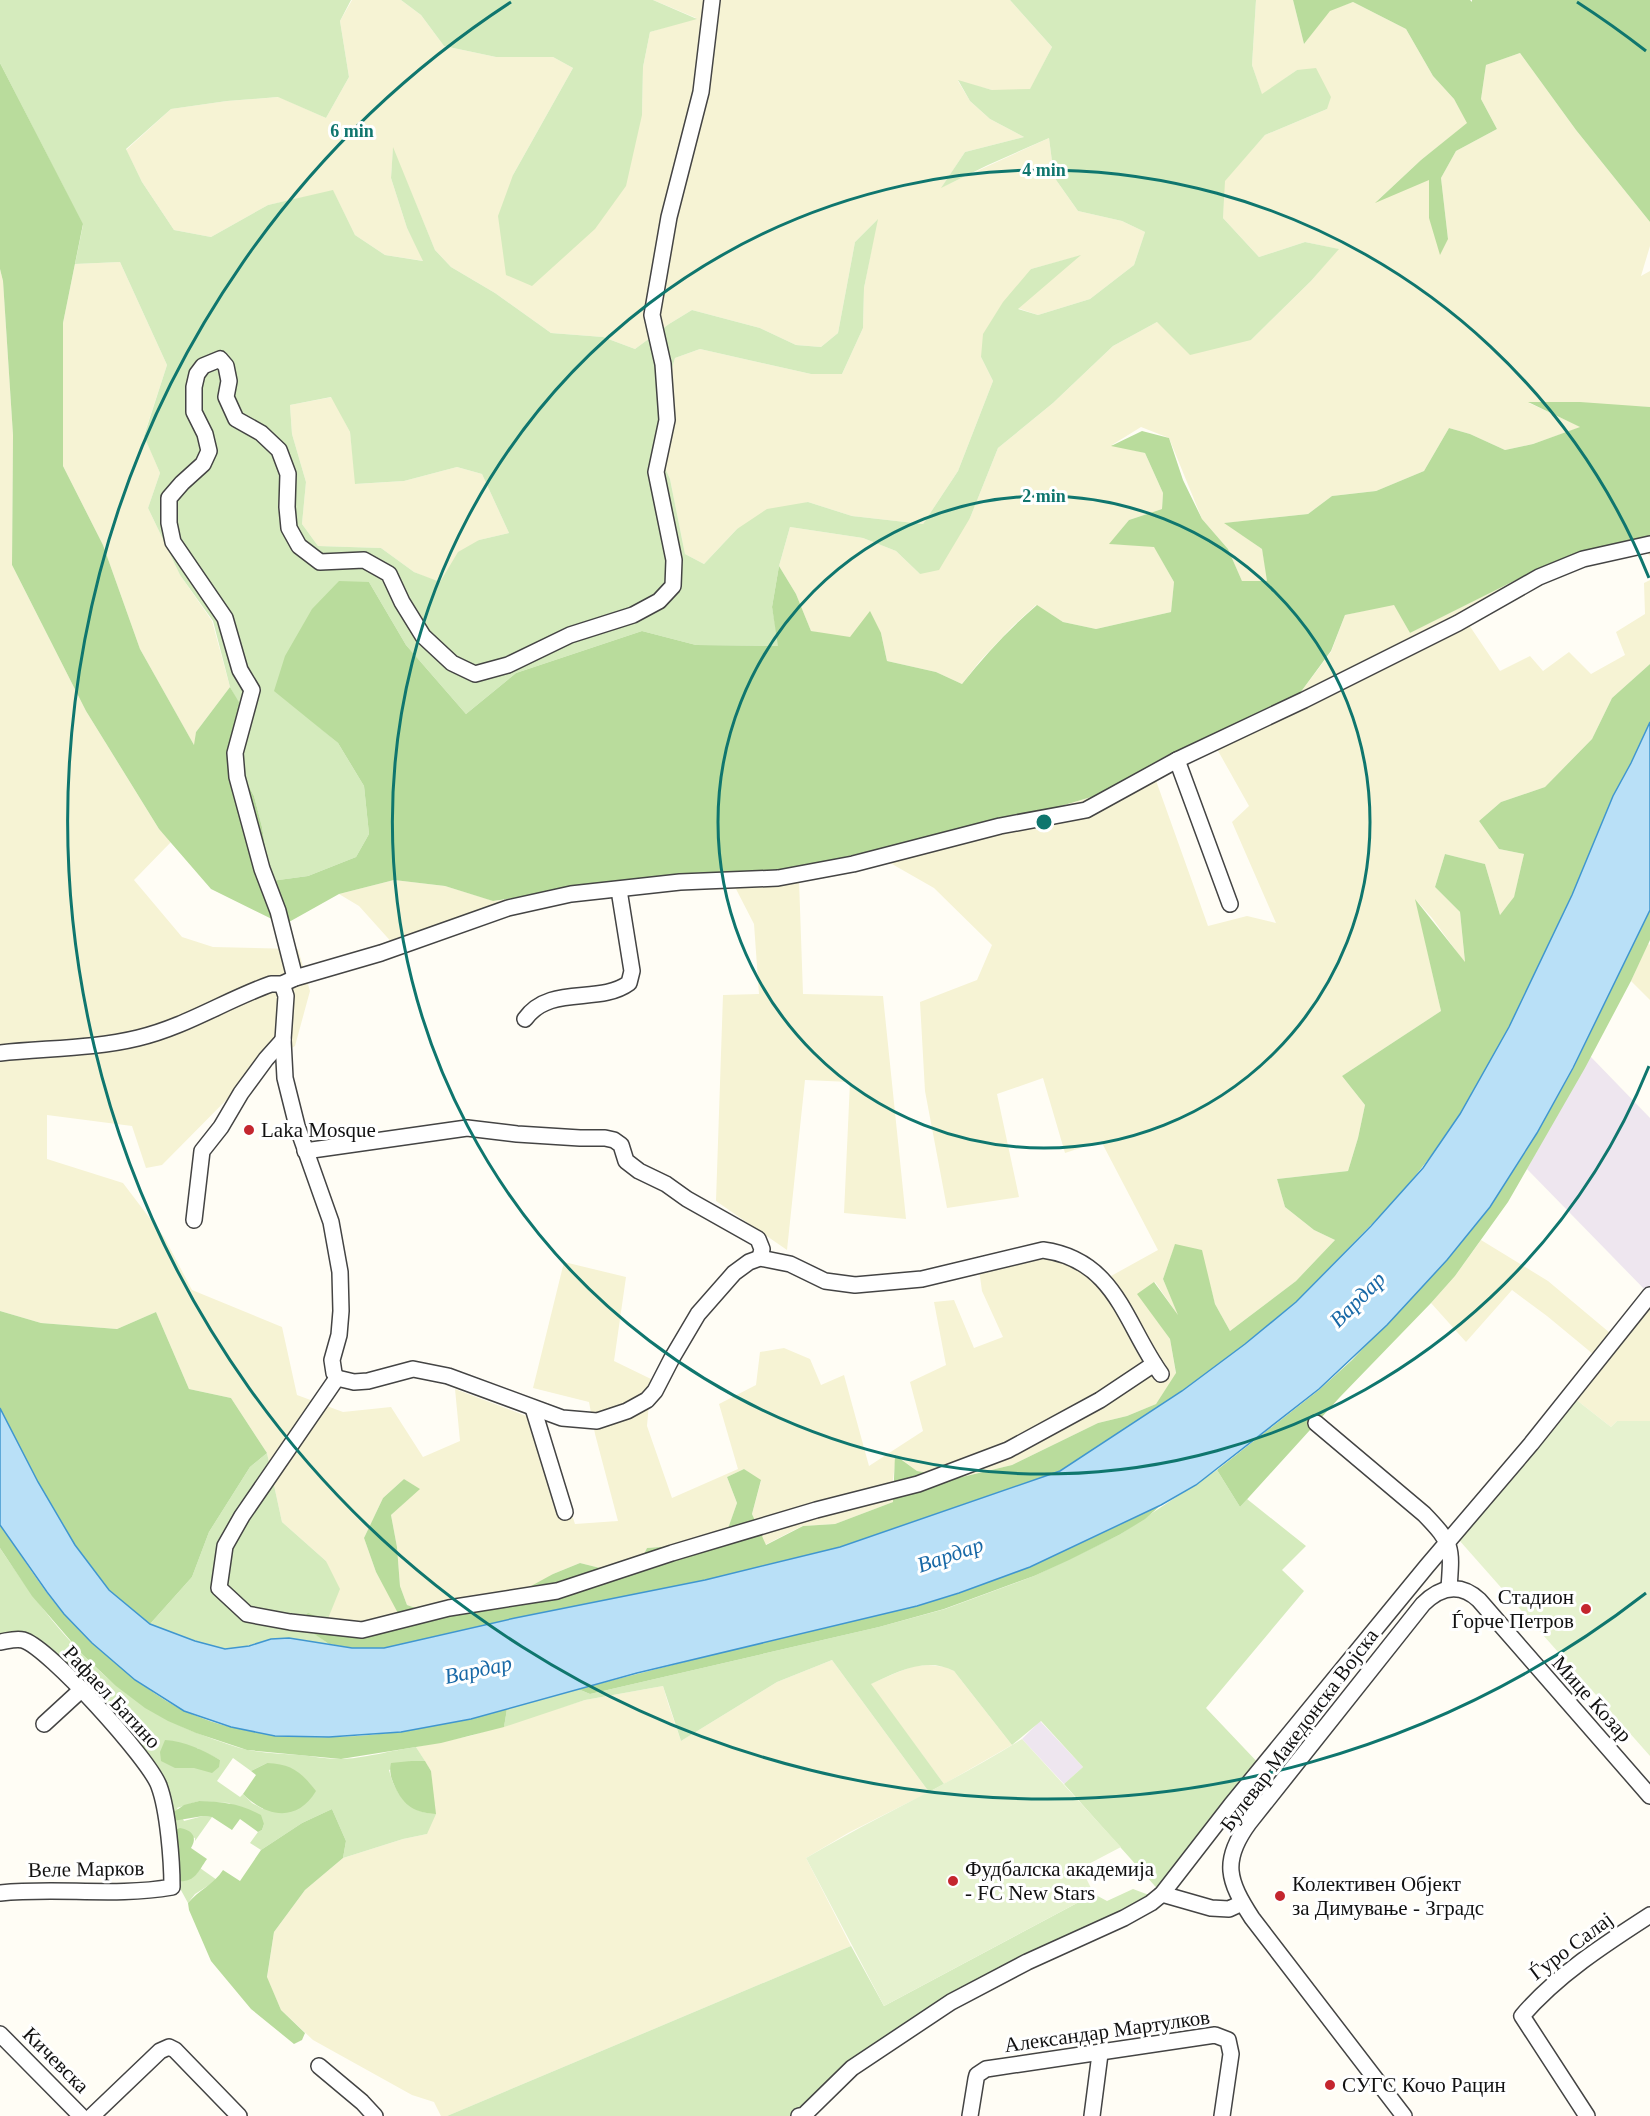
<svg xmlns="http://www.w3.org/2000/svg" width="1650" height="2116" viewBox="0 0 1650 2116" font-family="Georgia,serif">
	<rect width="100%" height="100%" fill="#fffdf5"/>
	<g fill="#eee6ef">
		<path d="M1590,1056l60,62v177l-123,-126z"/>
		<path d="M1040,1721l43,46 -19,17 -42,-45z"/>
	</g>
	<g fill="#f6f3d4" fill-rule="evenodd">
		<path d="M352,0h49l20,15 23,31 52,11h57l20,11 -60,107 129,-60 1,-48 7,-35 46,-14 -43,-18h357l42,47 -22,43h-38l-34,-9 12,20 20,18 34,18 -59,15 -23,35 107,-49 5,39 24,34 44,10 23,11 -11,33 -44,34 -52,16 -21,-7 62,-52 -48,13 -50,88 12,24 -35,90 -35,53 -71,-8 -44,-14 -71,27 -33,35 -19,-10 -15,-75 -16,-36 7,-36 14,-49 25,-9 111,25h31l21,-46 1,-40 13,-68 -22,22 -17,91 -17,14 -25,-2 -36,-17 -68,-18 -23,14 -34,25 -32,-12 -52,-4 -56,-40 -44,-26 -16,-17 -42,-101 -2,29 16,50 17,33 -39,-6 -30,-20 -22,-44 -65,14 -57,32 -37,-7 -32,-48 -16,-32 45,-41 56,-8 52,-4 47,21 23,-41 -9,-56z"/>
		<path d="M1256,0h37l11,44 26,-34 23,-8 53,27 27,47 21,23 14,24 -47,37 -44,41 53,-22 -1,39 19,21 -7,-61 15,-27 41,-22 -16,-30 5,-34 34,-12 56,77 74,92v24l-9,30 9,-5v136l-121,-4 52,24 -48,17 -28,6 -35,-16 -21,-6 -25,43 -48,20 -44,5 -24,18 -83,9 37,26 6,32h-26l-14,-32 -26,-30 -33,-81 -28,-11 -29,18 33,8 18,40 -1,16 -33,11 -19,24 44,2 20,36 -3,30 -75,17 -33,-7 -27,-17 -24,22 -32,34 -18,23 -26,-12 -49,-11 -6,-28 -32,7 -38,-9 -15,-37 -17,-28 11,-39 73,11 33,13 24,23 50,-56 28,-70 55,-45 60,-57 44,-24 94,18 60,-59 27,-32 -33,-7 -46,15 -36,-39 1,-37 41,-46 62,-26 -30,-39 -35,25 -10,-30z"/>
		<path d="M120,262l47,103 -23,70 16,38 -12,35 32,67 32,46 18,66 -34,45 -1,15 -55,-98 -37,-104 -40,-79v-143l12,-59z"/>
		<path d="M0,269l3,12 10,154 -1,130 74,146 73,118 12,13 -37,38 48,57 31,10 85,2 12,42 -15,55 -38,23 -95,96 -16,3 -14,-42 -85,-11v44l76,24 41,54 28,53 90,37 15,68 46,17 48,-5 32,50 37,-16 -5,-52 87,33 33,102 43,-3 -23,-87 -6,-32 -56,-14 31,-126 62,15 -12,84 37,18 -4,47 25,72 66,-29 -19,-65 37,-19 4,-33 24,-4 26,11 11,26 23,-10 25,91 54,-35 -13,-49 36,-17 -12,-63 20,-2 20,48 29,-11 -21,-46 -4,-29 66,-14 67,28 47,-26 -57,-109 -36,12 -22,-75 -46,16 22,103 -72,11 -22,-117 -5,-89 57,-22 15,-35 -58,-57 -49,-28 -86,20 4,114 80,2 23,223 -62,-6 6,-131 -45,-2 -18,170 -71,-49 7,-206 36,-1 -5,-70 -18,-35 -92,2 -84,8 -56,13 -109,34 -36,-40 -20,-12 55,-14 51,6 49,15 196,-28 92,-2 242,-54 84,-25 56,-35 136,-64 31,-41 14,-37 49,-11 16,29 108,-54 50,-19 76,-21 6,11v6l-6,-7 -61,10 -107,56 -9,7 33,49 30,-15 13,15 26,-19 22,22 34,-19 -9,-23 29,-18 -1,-31 6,-3v84l-38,34 -20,41 -47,48 -44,15 -22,19 20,28 25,5 -10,44 -14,17 -15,-51 -40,-10 -10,33 25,25 5,51 -33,-45 -16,-18 25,111 -99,65 23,29 -7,33 -10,33 -71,8 8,28 29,23 21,10 -39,41 -66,50 -15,-27 -14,-54 -26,-5 -12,34 17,39 -25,-36 -17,12 32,45 6,35 -20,30 -29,12 -29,7 -86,42 -54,13 -41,-7 -21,-16 -3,25v22l-58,22 -33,2 -37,19 -13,-31 9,-33 -17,-12 -17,8 10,26 -12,34 -25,7 -53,4 -12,24 -31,-3 -24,-6 -27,11 -27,19 -85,24 -34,-12 -7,-19 -3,-39 -6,-32 28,-26 -15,-10 -21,19 -19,40 12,34 25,45 -25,7 -49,-3 8,-29 -9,-31 -44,-39 -15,-69 -36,-55 -42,-9 -33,-77 -39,17 -76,-6 -41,-12zM1217,749l32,57 -17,16 44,101 -29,-7 -39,10 -54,-151z"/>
		<path d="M332,397l18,35 6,52 48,-3 53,-14 25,7 27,59 -30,7 -39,43 -26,-11 -33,-24 -63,-2 -16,-22 4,-42 -14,-48 -2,-29z"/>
		<path d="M1648,943l2,2v55l-19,-19z"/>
		<path d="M1481,1240l67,41 68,57 34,-43v126h-33l-6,6 -37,-29 25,-39 -52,-43 -35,-26 -46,52 -35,-39 24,-27z"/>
		<path d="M832,1660l97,132 -81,41 -42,25 45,88 -404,170h-6l-7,-14 -22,-7 -99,-55 -32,-30 -14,-32 7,-46 31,-42 38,-32 60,-19 24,-5 4,-63 -15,-24 54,-11 115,-36 78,-14 5,17 13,38 96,-59z"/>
		<path d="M929,1665l17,2 8,4 58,74 -68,39 -74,-100 28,-12 16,-6z"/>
	</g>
	<g fill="#d5ebbd" fill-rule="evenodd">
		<path d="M0,0h351l-11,21 9,56 -23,41 -48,-21 -51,4 -56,8 -45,40 16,33 32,48 37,7 57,-32 65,-15 22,45 30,20 38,6 -16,-33 -16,-50 2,-31 42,103 16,17 44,26 56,40 52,4 32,12 34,-25 23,-14 68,18 36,17 25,2 17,-14 17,-91 23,-23 -14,69 -1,40 -21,46h-31l-111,-25 -25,9 -14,48 -7,37 16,36 15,75 19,10 33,-35 30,-20 41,-7 44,14 71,8 35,-53 35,-90 -12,-24 2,-23 20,-32 28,-33 50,-14 -63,54 20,6 52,-16 44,-34 11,-33 -23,-11 -44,-10 -24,-34 -5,-39 -61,27 -47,23 24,-36 59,-15 -34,-18 -20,-18 -12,-21 34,10 38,-1 22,-42 -42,-47h246l-4,65 10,29 35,-24 19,-2 15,29 -4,12 -62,26 -40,46 -2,37 36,39 46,-15 34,7 -28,32 -60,59 -61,15 -33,-33 -44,24 -60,57 -55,45 -28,70 -31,52 -19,4 -24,-23 -33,-13 -73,-11 -11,39 -7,41 7,39 -83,-1 -54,-14 -126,42 -50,41 -60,-69 -37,-63 -57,139 26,22 26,43 5,48 -13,23 -48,19 -37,5 -9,-54 -8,-31 -25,-46 10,-46 -9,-17 -17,-66 -33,-46 -32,-67 12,-35 -16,-37 23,-71 -47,-103 -45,2 8,-39 -83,-162zM331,397l19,35 5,52 49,-3 53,-14 25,7 27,59 -30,7 -21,12 -18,30 -26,-10 -33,-24 -63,-2 -16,-22 4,-42 -14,-48 -2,-29z"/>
		<path d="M401,0h252l44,19 -47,13 -7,35 -1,48 -16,71 -31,43 -63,57 -26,-11 -8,-59 15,-41 60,-107 -20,-11h-57l-52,-11 -23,-31z"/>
		<path d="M267,1453l15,69 44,39 14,28 -13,32 -29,1 31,22c-18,-2 -37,-7 -55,-5 -17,2 -33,12 -50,10 -25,-3 -51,-16 -74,-25l42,-47 17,-45 41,-65z"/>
		<path d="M1217,1470l23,37 7,-8 59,47 -24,24 22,21 -98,117 56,59 -100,127 -98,-110 19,-17 -42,-46 -29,24 -58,-74c-28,-15 -57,1 -83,13l73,100 -15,8 -97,-132 -55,22 -96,59 -18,-55 -78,14 -81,27 3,-18 71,-20 12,5 289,-67 66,-18 89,-33 85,-41z"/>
		<path d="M0,1548c52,79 113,155 205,188 14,5 29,11 43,14 17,3 34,4 51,5 13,1 27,4 41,4 21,0 53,-9 76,-12l9,14h-14l-22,9c6,25 21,43 47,44l-9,20 -24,5 -60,19 3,-17 -14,-32 -30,14 -41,27 -11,-7 8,-11 4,-2 2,-6 -35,-21 -30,-2 -22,7 7,13 19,-5 9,1 -17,24v-3l-23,-7 -13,-45 -123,-139 -36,-5zM197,1748l23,12 -26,8h-19zM233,1758l18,13 16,-8 -4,46 -11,-6 -9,-9 -3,3 -23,-16z"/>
		<path d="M200,1868l17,12 -22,14 -7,9 -12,-22c10,1 19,-3 24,-13z"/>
		<path d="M1133,1889l24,9 -206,104 -152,114h-352l404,-170 33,60 210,-112 13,7z"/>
	</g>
	<g fill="#b9dc9c">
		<path d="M1293,0h177l2,2v-2h178v222l-74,-92 -56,-77 -34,12 -5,34 16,30 -41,22 -15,27 7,61 -8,16 -11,-37v-38l-54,23 46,-43 46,-37 -13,-24 -21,-23 -27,-47 -53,-27 -23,9 -26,33z"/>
		<path d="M0,63l83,161 -20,99v143l40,79 37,104 54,96 2,-13 34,-45 10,17 -11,46 25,46 8,31 9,54 37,-5 48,-19 13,-23 -5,-48 -26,-43 -64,-52 11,-35 27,-47 27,-28 30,1 37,63 60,69 50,-41 126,-42 54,14 82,1 -6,-39 7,-41 17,28 15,37 39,6 20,-26 11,22 6,28 49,11 26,12c23,-29 47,-55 75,-79l26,17 33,7 75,-17 3,-30 -20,-35 -45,-3 20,-24 33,-11 1,-16 -18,-40 -34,-7 31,-15 27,7 14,42 19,39 26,30 14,32h25l-5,-32 -38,-26 84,-9 24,-18 44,-5 48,-20 25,-43 21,6 35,16 28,-6 47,-17 -52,-25h52l70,5v130l-82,23 -50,19 -108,54 -16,-28 -49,10 -14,36 -31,42 -136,64 -56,35 -84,25 -242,54 -92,2 -197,28 -48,-15 -51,-6 -55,14 -50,28h-11l-67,-33 -52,-60 -73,-118 -74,-146 1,-130 -10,-154 -3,-12z"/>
		<path d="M1650,664v58l-19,41 -18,33 -41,99 -63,132 -36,66 -31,49 -42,53 -104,107 -51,42 -63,47 -122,80 -220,76 -135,33 -190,38 -131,30h-32l-23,-4 -31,-21 10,-10 19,8 49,3 24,-7 -24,-45 -12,-34 19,-40 21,-19 16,10 -29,26 6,32 3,39 7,19 34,12 81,-26 31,-17 27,-11 24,6 31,3 12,-24 53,-4 25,-7 12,-34 -10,-26 17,-8 17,11 -9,34 14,31 37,-19 32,-2 58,-22 2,-47 22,16 41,7 54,-13 86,-42 29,-7 29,-12 20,-31 -6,-34 -33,-45 17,-12 24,33 -15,-36 12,-35 27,6 13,54 15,27 66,-50 39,-41 -21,-10 -29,-23 -8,-28 71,-8 10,-33 7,-33 -23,-29 99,-65 -26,-112 50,63 -5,-50 -25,-25 10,-33 40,10 15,51 14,-18 10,-43 -25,-5 -20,-28 22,-19 44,-15 47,-48 20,-41z"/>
		<path d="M1650,910v30l-19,41 -46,87 -77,134 -53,74 -24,27 -91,94 -100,110 -23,-37 102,-80 33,-30 95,-100 43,-53 47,-74 36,-64z"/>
		<path d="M0,1311l41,12 76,6 39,-17 33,77 42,9 36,55 -17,14 -41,65 -17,45 -42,47 -41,-34 -34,-45 -37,-63 -38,-74z"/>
		<path d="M1161,1505l-16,14 -26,16 -50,25 -35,16 -90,33 -65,18 -289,67 -12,-5 181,-46 158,-37 42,-13 71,-26z"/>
		<path d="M0,1525c21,29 40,62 64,89 10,11 23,21 34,31 26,24 53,50 87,66 94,44 225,25 322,-2l-3,18 -63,16 -100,16 -94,-9 -51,-17 -28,-12 -23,-13 -29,-22 -33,-31 -51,-59 -32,-48z"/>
		<path d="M165,1740c20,1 38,10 55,20l-1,7 -7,6 -18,-5h-19l-14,-7 -1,-9z"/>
		<path d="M411,1761h14l6,10 5,43c-21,-1 -32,-8 -41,-27 -4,-9 -6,-15 -4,-24z"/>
		<path d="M267,1763c25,1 34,9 49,28 -19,32 -50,26 -73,3l13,-19 -5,-4z"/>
		<path d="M199,1801c24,1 40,2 62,14l3,9 -2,6 -4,2 -18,-13 -8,11 -20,-13 -9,-1 -30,5 -2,-7 13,-9z"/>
		<path d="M332,1809l14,32 -3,17 -38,32 -31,42 -7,45 14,33 24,23 -3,7 -8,4 -43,-35 -40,-48 -22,-51 -1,-7c11,-13 26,-19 35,-33l17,11 21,-31 41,-27z"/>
		<path d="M180,1828c12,2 18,9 11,20l16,11c-10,14 -12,24 -31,22l-4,-50z"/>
	</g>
	<g fill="#e6f2cf">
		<path d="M1574,1398l37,29 6,-6h33v335l-191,-216z"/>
		<path d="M1022,1739l99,108 -40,21 13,26 -210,112 -78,-148c71,-42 146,-75 216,-119z"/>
	</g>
	<path fill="#b9e0f7" stroke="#3f96cf" stroke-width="1.5" d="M1650,722v188l-77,158 -36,65 -47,74 -43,53 -60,65 -68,64 -123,96 -35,20 -131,62 -71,26 -42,13 -280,67 -166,46 -70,13 -72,5 -54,-1 -44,-9 -47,-16 -49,-31 -43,-37 -28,-29 -17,-22 -47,-67v-117l38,74 37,63 34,45 41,34 45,17 30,8 24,-3 22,-7 18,-1 63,10h32l131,-30 190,-38 135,-33 220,-76 122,-80 63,-47 51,-42 75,-76 52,-58 37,-54 49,-87 63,-132 41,-99 18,-33z"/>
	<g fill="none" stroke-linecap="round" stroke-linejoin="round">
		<g stroke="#444" stroke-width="18">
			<g id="minor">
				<path d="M1177,760l53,144"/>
				<path d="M295,978l-17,-67 -16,-42 -25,-92 -2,-24 17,-63 -12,-20 -15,-52 -52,-76 -4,-19v-25l13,-15 21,-19 6,-13 -4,-17 -11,-22v-25l3,-13 6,-8 17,-7 6,7 3,15 -3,16 10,22 25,14 18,17 9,24 -1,33 2,21 10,18 21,16 44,-2 25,14 13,28 21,34 29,27 23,11 33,-9 62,-30 63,-20 26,-14 14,-15 1,-26 -18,-88 11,-52 -4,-56 -11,-49 17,-98 32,-125 11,-92"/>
				<path d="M282,984l4,12 -3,44 2,38 12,48 34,96 9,50 1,39 -2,24 -7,25 2,13 3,5 17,4 14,-1 45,-12 35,7 114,42 35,3 30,-10 20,-11 8,-9 17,-33 26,-44 36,-41 15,-11 11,-4 30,6 35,17 30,4 67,-6 121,-29c73,10 82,74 118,124"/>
				<path d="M525,1019c25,-35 74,-14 104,-36l3,-12 -13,-81"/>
				<path d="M0,1053c46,-5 93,-4 138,-15 47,-11 88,-38 133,-54h11l13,-6 86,-25 127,-45 63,-14 109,-12 98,-4 75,-14 147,-38 86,-16 91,-50 127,-60 154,-77 81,-46 44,-18 67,-15"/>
				<path d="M305,1151l162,-23 50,6 63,4h25l9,2 7,5 5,16 13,10 27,13 21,15 71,40 4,10 -2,9"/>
				<path d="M194,1220l8,-69 19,-24 20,-34 25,-34 17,-19"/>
				<path d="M337,1378l-95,138 -17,30 -6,42 28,26 43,8 72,8 87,-22 108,-17 115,-38 144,-43 102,-26 90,-34 92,-50 54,-36"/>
				<path d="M533,1408l32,104"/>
				<path d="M1316,1423l108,91c29,30 28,33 25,74"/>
				<path d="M0,1642c7,-1 16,-4 23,-2 25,7 127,120 136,146 9,24 13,75 13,101 -57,10 -115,0 -172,6"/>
				<path d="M44,1724l37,-34"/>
				<path d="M1162,1894l49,14 18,1 13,-6"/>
				<path d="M0,2034l81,82"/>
				<path d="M319,2066l43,36 13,14"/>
				<path d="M92,2116l68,-65 9,-4 6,3 64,66"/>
				<path d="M799,2116l5,-1 48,-47 99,-66 76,-40 97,-44 27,-15 11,-9 69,-89 196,-239 104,-122 119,-149"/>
				<path d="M970,2116l6,-37 1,-4 9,-6 229,-34 13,5 3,14 -9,62"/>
				<path d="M1092,2116l8,-62"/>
				<path d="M1404,2116l-152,-198c-24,-37 -31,-57 -3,-95l174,-219c17,-17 37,-22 56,-4l171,196"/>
				<path d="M1587,2116l-65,-100c35,-41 83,-72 128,-101"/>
			</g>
		</g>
		<use href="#minor" stroke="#fff" stroke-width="15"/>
	</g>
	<g fill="none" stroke="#0f766e" stroke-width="3">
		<circle cx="1044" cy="822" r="326"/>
		<path d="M1649 1066A652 652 0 1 1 1649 578"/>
		<path d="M1646 1593A978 978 0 1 1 511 2M1577 2A978 978 0 0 1 1646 51"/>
	</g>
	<g fill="#c4262e" stroke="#fff" stroke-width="2">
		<circle cx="249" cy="1130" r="6"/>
		<circle cx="1586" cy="1609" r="6"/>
		<circle cx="953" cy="1881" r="6"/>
		<circle cx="1280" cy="1896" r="6"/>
		<circle cx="1330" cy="2085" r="6"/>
	</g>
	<g text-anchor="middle" stroke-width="6" stroke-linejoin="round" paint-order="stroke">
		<g font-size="21" fill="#111" stroke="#fff" text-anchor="start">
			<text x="261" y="1137">Laka Mosque</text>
			<text x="1574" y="1604" text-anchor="end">Стадион<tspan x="1574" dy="24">Ѓорче Петров</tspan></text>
			<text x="965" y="1876">Фудбалска академија<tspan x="965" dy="24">- FC New Stars</tspan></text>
			<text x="1292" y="1891">Колективен Објект<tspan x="1292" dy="24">за Димување - Зградс</tspan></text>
			<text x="1342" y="2092">СУГС Кочо Рацин</text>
		</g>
		<g font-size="21" fill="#111" stroke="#fff">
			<text transform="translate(112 1697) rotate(47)" y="7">Рафаел Батино</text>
			<text transform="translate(1592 1699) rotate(48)" y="7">Мице Козар</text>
			<text transform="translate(1299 1730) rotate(-53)" y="7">Булевар Македонска Војска</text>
			<text transform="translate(86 1869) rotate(-1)" y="7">Веле Марков</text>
			<text transform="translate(1571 1946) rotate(-37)" y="7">Ѓуро Салај</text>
			<text transform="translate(1107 2031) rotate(-8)" y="7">Александар Мартулков</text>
			<text transform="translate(56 2060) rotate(45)" y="7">Кичевска</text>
		</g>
		<g font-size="22" font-style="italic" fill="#1768a6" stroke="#fff">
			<text transform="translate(1357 1299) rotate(-45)" y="8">Вардар</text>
			<text transform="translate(950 1554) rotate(-19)" y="8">Вардар</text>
			<text transform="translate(478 1669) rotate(-12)" y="8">Вардар</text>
		</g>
	</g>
	<circle cx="1044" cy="822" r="9" fill="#0f766e" stroke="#fff" stroke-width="3"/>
	<g font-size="18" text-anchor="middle" font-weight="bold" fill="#0f766e" stroke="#fff" stroke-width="6" stroke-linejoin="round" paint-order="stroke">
		<text x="352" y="137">6 min</text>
		<text x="1044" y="176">4 min</text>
		<text x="1044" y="502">2 min</text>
	</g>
</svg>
